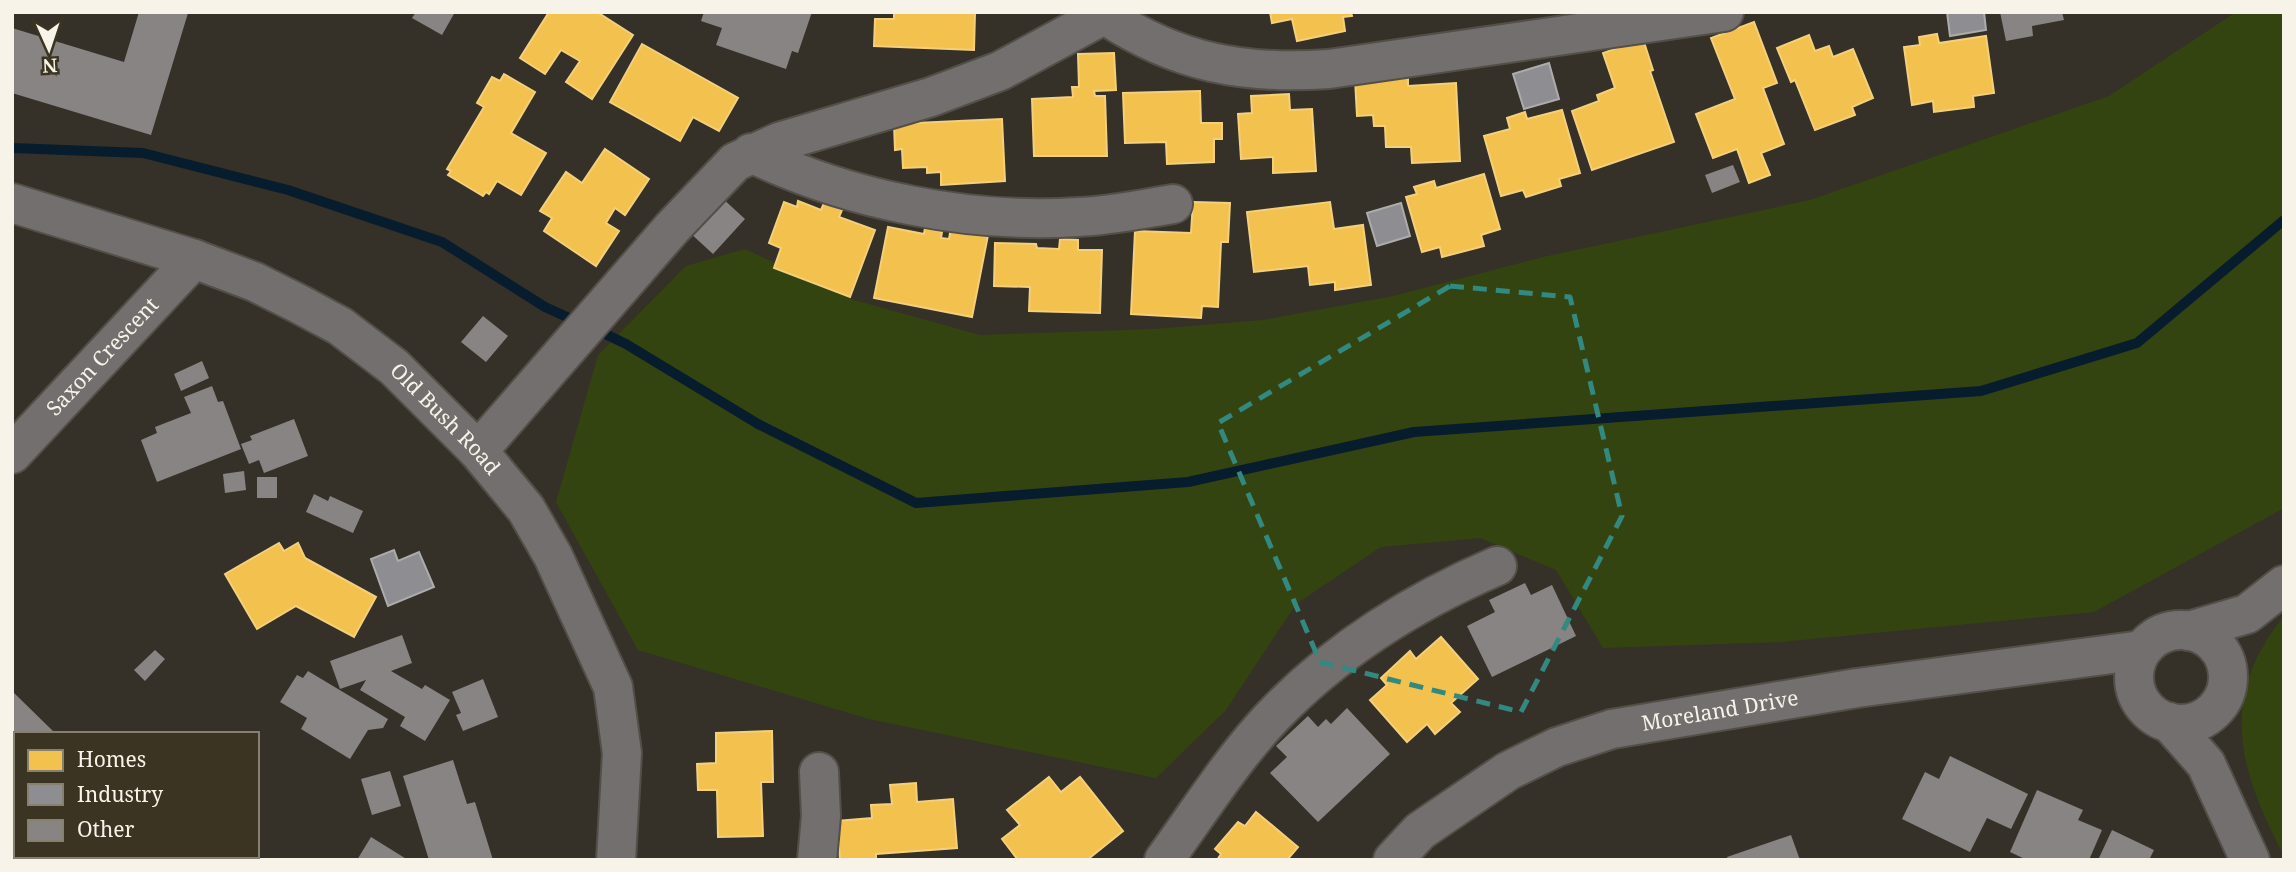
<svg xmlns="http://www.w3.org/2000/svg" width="2296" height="872" viewBox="0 0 2296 872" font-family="'Noto Serif',serif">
	<rect width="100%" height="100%" fill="#353128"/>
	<g fill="#344410">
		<path d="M2236,12h48v496l-190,104 -314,30 -177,6 -47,-78 -76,-32 -99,9 -85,57 -70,106 -70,68 -287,-59 -231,-69 -82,-148 42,-147 88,-89 59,-17 109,51 126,35 174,-6 109,-9 130,-24 150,-39 267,-57 299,-104z"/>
		<path d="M2284,616v240c-45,-86 -67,-157 0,-240z"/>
	</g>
	<g fill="#f2c14e" stroke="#f4d07c" stroke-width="2">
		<path d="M549,12h48l36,23 -41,64 -26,-17 14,-21 -19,-11 -16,24 -25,-16z"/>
		<path d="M894,12h81l-1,38 -100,-4 1,-27h19z"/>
		<path d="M1270,12h81l1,4 -9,1 2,14 -48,10 -5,-22 -20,4z"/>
		<path d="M1754,22l23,61 -14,5 21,56 -23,9 9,22 -21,8 -12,-34 -24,9 -17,-44 39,-15 -24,-61z"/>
		<path d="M1937,34l2,9 47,-7 8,57 -21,3 1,11 -40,5 -1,-11 -21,4 -8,-58 16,-2 -1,-8z"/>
		<path d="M1809,35l6,16 14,-5 4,11 20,-8 20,49 -21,9 3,8 -40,15 -20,-50 -4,2 -14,-34z"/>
		<path d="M1643,39l10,31 -3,1 24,71 -82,28 -20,-59 27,-10 -2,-6 18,-7 -12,-35z"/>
		<path d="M642,44l96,54 -19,33 -26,-14 -13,24 -70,-39z"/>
		<path d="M1114,53l2,37 -22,1 1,5h10l2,60h-73l-2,-57 41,-2 -1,-10h7l-1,-33z"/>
		<path d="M504,74l31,18 -24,41 35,20 -25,42 -24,-14 -8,13 -3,-2 -3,4 -35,-21 3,-4 -4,-2 37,-62 -7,-4 15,-26 8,4z"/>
		<path d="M1408,77v9l48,-3 4,78 -48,2 -1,-16h-25l-1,-21h-11l-1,-11 -16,1 -2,-37z"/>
		<path d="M1200,91l1,32h21v16h-8v23l-47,2 -1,-22 -41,1 -2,-50z"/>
		<path d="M1289,94l1,16 22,-1 4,62 -43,2v-16l-32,2 -3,-45 14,-1 -1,-17z"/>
		<path d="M1562,110l18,63 -21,6 2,7 -35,11 -3,-7 -22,6 -17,-60 26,-7 -3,-11 18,-6 2,7z"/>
		<path d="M1002,119l3,62 -64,4v-13l-14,1v-6l-24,1 -1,-19 -7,1 -1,-26z"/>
		<path d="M605,149l44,30 -24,36 -10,-7 -9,15 13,8 -23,35 -52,-35 8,-13 -12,-7 26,-39 16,11z"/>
		<path d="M1484,174l16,55 -19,6 3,11 -42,11 -2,-10 -18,5 -16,-55 11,-3 -3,-7 20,-6 2,7z"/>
		<path d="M798,201l23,9 3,-7 18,7 -3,7 36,13 -25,67 -76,-29 7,-20 -12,-5 15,-41 13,5z"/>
		<path d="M1193,202l37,1 -2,39h-7l-3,65 -16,-1 -1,12 -70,-4 4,-83 56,2z"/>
		<path d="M1330,202l4,27 29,-4 8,60 -36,5v-8l-25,3 -2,-19 -54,6 -7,-60z"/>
		<path d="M952,222l37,8 -17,87 -98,-19 14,-71 36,7 1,-6 17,4 -1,6 8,1z"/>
		<path d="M1060,239l18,1v10h24l-2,63 -71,-2 1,-24 -36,-1 1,-43 41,1 1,4 22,1z"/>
		<path d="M279,543l5,8 14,-8 7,15 71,39 -22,40 -58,-31 -39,23 -32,-55z"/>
		<path d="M1441,637l37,42 -27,24 9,9 -25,22 -8,-10 -20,18 -37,-42 17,-15 -6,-7 29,-27 6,8z"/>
		<path d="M772,731l1,51h-12l2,54 -45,1 -1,-47h-19l-1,-26 19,-1v-30z"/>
		<path d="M1049,777l12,15 19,-15 43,54 -36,29h-69l-16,-21 18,-14 -13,-15z"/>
		<path d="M916,783l1,19 36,-3 4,49 -81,6v6h-36l-3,-39 35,-3 -1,-13 21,-1 -2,-19z"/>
		<path d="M1256,812l42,35 -11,13h-70l4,-6 -6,-5 23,-27 7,4z"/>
	</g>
	<g fill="#8d8d92" stroke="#adacac" stroke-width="2">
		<path d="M1947,12h37l2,18 -36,6z"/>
		<path d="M1549,63l10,36 -35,10 -11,-35z"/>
		<path d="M1401,203l9,33 -33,10 -10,-33z"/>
		<path d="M394,550l4,11 21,-9 15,35 -46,19 -17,-47z"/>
	</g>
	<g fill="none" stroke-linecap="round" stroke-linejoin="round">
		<g stroke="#071d2d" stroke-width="10">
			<path d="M12,148l131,5 145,37 154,52 103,65 35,16"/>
			<path d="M595,329l31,15 132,80 158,79 272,-21 226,-50 567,-41 156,-48 147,-123"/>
		</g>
	</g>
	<g fill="#898484">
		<path d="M139,12l49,1 -37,122 -139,-42v-65l112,34z"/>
		<path d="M416,12h39l-13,23 -30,-17z"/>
		<path d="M704,12h108l-14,41 -6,-2 -6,18 -70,-24 6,-17 -21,-7z"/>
		<path d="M2000,12h62l2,8 -32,6 1,10 -27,5z"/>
		<path d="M1733,165l7,17 -28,11 -7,-18z"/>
		<path d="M721,197l24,22 -32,35 -24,-22z"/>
		<path d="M483,316l25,20 -22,26 -25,-20z"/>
		<path d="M202,361l7,17 -28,13 -7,-17z"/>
		<path d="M212,386l6,16 5,-1 18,48 -84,33 -16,-42 16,-7 -2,-6 36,-14 -7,-16z"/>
		<path d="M294,419l14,37 -44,17 -5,-13 -10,4 -8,-20 11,-4 -2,-4z"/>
		<path d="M244,471l2,19 -21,3 -2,-19z"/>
		<rect x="257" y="477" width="20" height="21"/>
		<path d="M314,494l14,7 2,-5 33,15 -10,22 -47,-21z"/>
		<path d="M1525,583l6,12 21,-10 24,51 -84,41 -25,-51 28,-14 -6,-12z"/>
		<path d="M402,635l10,28 -21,8 31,18 3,-4 25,15 -25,41 -25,-15 5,-9 -45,-27 6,-10 -26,9 -10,-28z"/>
		<path d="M155,650l10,9 -20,22 -11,-11z"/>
		<path d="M308,671l80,48 -5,9 -15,2 -18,29 -49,-30 6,-11 -27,-16 17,-27 6,3z"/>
		<path d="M483,679l15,38 -35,14 -7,-16 5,-2 -9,-21z"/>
		<path d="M12,691l44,43h-40v82l-3,3 3,4v17l-4,4z"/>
		<path d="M1347,708l43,46 -72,68 -48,-49 17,-16 -11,-11 32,-30 10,11 8,-8 5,5z"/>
		<path d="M1950,756l78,38 -17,35 -24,-11 -17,34 -68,-33 23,-47 14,7z"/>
		<path d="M453,760l14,44 8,-2 18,58h-64l-26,-84z"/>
		<path d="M390,771l11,35 -29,9 -11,-36z"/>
		<path d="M2037,790l46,20 -5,10 24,10 -13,30h-62l-17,-8z"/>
		<path d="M2112,830l42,20 -5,10h-51z"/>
		<path d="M1791,835l9,25h-72l-1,-3z"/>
		<path d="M371,837l37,23h-51z"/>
	</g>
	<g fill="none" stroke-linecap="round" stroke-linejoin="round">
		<g stroke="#534f48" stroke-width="42">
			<g id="minor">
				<path d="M1105,15c72,48 139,60 224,54l395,-57"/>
				<path d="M751,153c98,47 218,71 327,64 31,-1 64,-8 95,-13"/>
				<path id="s1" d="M12,203l182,56 61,23 44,22 41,22 54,41 84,84 48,58 27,47 60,131 9,66 -6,107"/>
				<path d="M478,451l194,-223 63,-66 44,-20 152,-45 69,-26 109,-59"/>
				<path id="s2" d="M12,454l182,-195"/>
				<circle cx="2181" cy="677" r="47"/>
				<path d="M2189,631l58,-17 37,-29"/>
				<path d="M2169,722l37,42 44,96"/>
				<path d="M817,860l4,-44 -2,-44"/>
				<path d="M1164,860c35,-48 68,-101 109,-144 64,-67 140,-114 224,-150"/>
				<path id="s3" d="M1393,860l27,-29 88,-60 49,-24 55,-18 245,-41 285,-38"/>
			</g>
		</g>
		<use href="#minor" stroke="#726f6e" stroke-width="38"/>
	</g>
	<path fill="none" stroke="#328980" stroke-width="5" stroke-dasharray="14 9" stroke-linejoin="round" d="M1450,286l120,11 52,219 -101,196 -201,-50 -102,-239z"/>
	<g text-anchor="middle" stroke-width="7" stroke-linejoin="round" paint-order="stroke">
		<g font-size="21" fill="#f7f3e8" stroke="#3b3422">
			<text dy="7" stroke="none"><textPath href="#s2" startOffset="133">Saxon Crescent</textPath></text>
			<text dy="7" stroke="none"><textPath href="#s1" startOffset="492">Old Bush Road</textPath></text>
			<text dy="7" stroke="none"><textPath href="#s3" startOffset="368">Moreland Drive</textPath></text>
		</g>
	</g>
	<rect width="2296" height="872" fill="none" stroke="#f7f3e8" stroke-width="28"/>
	<rect x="14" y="732" width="245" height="126" fill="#3b3422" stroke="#868071" stroke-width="2"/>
	<rect x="28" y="750" width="35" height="21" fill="#f2c14e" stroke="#868071" stroke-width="2"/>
	<text x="77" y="767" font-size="21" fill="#f7f3e8">Homes</text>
	<rect x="28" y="784" width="35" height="21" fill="#8d8d92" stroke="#868071" stroke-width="2"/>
	<text x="77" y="802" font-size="21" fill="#f7f3e8">Industry</text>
	<rect x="28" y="820" width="35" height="21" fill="#898484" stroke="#868071" stroke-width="2"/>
	<text x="77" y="837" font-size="21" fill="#f7f3e8">Other</text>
	<g transform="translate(49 49) rotate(177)" stroke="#3b3422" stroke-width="5" paint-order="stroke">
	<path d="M0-5L12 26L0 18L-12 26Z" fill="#f7f3e8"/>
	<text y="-10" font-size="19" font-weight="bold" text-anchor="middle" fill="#f7f3e8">N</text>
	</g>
</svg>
